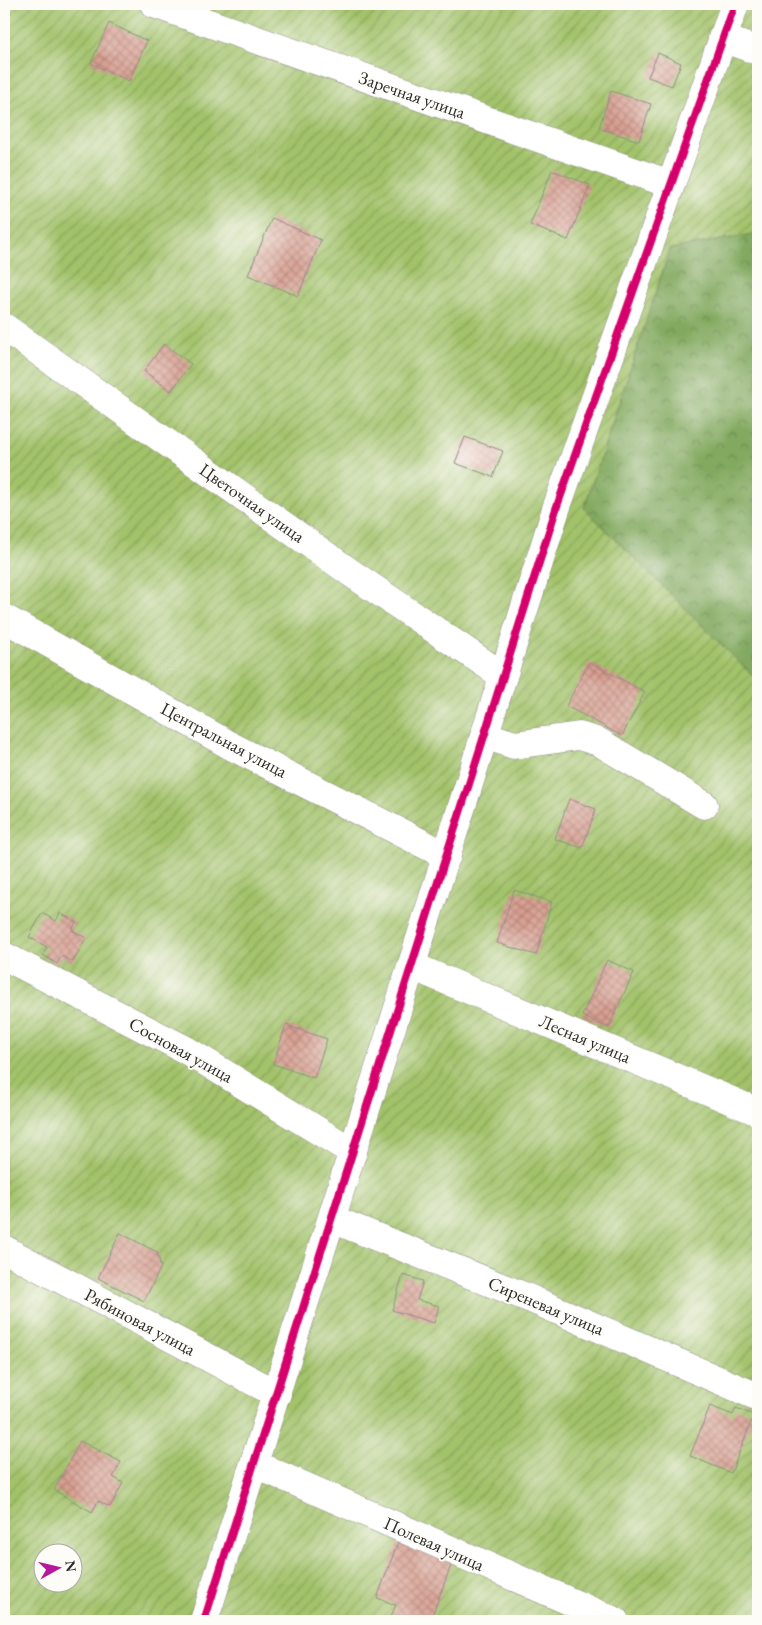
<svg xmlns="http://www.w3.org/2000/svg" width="762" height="1625" viewBox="0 0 762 1625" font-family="'EB Garamond',serif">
	<defs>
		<pattern id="forest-crowns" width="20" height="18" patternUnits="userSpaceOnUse" patternTransform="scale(1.25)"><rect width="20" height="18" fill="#82a95f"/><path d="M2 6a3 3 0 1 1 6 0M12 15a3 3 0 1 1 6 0" fill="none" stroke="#6b8a4f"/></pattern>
		<pattern id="garden-furrows" width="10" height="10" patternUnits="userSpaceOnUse" patternTransform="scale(1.25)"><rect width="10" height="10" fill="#a3c36b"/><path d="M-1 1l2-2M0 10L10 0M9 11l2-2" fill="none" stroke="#859f58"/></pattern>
		<pattern id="building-cross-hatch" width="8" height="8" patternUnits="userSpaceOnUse" patternTransform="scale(1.25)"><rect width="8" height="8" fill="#d89e90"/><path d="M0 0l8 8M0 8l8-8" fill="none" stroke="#af8176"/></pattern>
	</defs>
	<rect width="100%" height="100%" fill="#fdfcf7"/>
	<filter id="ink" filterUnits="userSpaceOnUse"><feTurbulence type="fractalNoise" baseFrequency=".02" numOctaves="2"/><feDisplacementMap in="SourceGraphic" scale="10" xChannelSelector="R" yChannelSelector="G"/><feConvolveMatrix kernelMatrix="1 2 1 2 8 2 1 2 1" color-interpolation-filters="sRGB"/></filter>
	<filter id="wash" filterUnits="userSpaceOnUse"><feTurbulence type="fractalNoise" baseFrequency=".0096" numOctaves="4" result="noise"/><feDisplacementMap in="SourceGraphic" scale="20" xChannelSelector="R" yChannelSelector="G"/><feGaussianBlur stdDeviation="1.12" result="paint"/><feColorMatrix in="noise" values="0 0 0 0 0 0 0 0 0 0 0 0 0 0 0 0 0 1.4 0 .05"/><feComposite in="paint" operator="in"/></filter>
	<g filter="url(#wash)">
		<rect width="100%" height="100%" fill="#f5efdc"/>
		<path fill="url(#forest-crowns)" stroke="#566a45" d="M758,233v585l-174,-310 86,-259z"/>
		<path fill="url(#garden-furrows)" stroke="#67774b" fill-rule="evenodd" d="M4,4h754v229l-88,16 -86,259 174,173v940h-754zM42,1552h30v30h-30z"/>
		<g id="blocks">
			<g fill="url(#building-cross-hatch)">
				<path d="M109,23l38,18 -18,40 -38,-18z"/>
				<path d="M658,53l23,10 -9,23 -24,-9z"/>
				<path d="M611,91l40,13 -12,37 -40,-13z"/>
				<path d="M552,170l38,15 -22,55 -38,-15z"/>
				<path d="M272,218l49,22 -23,56 -50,-21z"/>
				<path d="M164,344l27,20 -20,27 -27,-20z"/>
				<path d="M465,437l38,14 -10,26 -38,-14z"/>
				<path d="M589,662l56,30 -23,44 -56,-30z"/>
				<path d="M569,799l27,10 -14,39 -27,-9z"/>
				<path d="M514,890l38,12 -16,53 -39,-12z"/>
				<path d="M42,913l14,8 4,-8 16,9 -4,8 14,8 -13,24 -12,-6 -4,8 -14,-9 4,-8 -18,-10z"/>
				<path d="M607,960l27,12 -26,56 -26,-12z"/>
				<path d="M286,1025l41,14 -13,39 -41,-14z"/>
				<path d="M120,1233l37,19 4,15 -17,34 -46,-23z"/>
				<path d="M403,1275l20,6 -6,19 22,6 -5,17 -42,-13z"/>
				<path d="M710,1406l23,9 3,-7 18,7 -23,58 -41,-17z"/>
				<path d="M80,1441l41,21 -8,15 10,6 -13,24 -12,-6 -6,11 -38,-22z"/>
				<path d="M398,1542l54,21 -22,58h-41l7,-16 -19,-7z"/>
			</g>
		</g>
	</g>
	<g filter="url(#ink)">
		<use href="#blocks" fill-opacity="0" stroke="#908d84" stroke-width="1"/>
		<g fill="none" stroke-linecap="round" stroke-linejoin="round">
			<g stroke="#908d84" stroke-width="29">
				<g id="minor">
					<path d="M154,4l516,180"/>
					<path d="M722,38l36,13"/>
					<path d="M4,327l347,246 152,103"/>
					<path d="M4,618l229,129 214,109"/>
					<path d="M485,735l29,10 65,-9 20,6 105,63"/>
					<path d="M4,956l182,94 167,102"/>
					<path d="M412,966l346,146"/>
					<path d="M332,1219l199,80 227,98"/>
					<path d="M4,1249l273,145"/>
					<path d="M254,1464l361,157"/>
					<path d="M204,1621l352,-1112 179,-505"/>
				</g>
			</g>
			<use href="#minor" stroke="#fff" stroke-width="28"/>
			<g stroke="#fdfcf7" stroke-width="11">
				<path id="cycleway" d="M204,1621l352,-1112 179,-505"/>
			</g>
			<use href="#cycleway" stroke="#d6006c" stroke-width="8"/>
		</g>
	</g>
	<g text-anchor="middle" stroke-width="4" stroke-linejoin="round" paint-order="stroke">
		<g font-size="18" fill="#2b2b2b" stroke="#fdfcf7">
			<text transform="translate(412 95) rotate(19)" y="6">Заречная улица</text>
			<text transform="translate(252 503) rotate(35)" y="6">Цветочная улица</text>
			<text transform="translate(224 740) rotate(28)" y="6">Центральная улица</text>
			<text transform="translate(585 1039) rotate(23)" y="6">Лесная улица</text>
			<text transform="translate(181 1050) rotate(29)" y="6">Сосновая улица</text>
			<text transform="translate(546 1306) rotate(23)" y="6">Сиреневая улица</text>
			<text transform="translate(140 1322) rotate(28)" y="6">Рябиновая улица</text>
			<text transform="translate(434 1544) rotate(24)" y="6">Полевая улица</text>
		</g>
	</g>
	<rect width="762" height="1625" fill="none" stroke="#fdfcf7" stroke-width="20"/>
	<g transform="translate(58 1568) rotate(82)"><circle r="24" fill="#fdfcf7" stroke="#a9a8a5"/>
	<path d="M0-4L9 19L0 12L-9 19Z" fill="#b5179e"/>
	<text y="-8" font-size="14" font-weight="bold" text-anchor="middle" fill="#2b2b2b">N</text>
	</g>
</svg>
